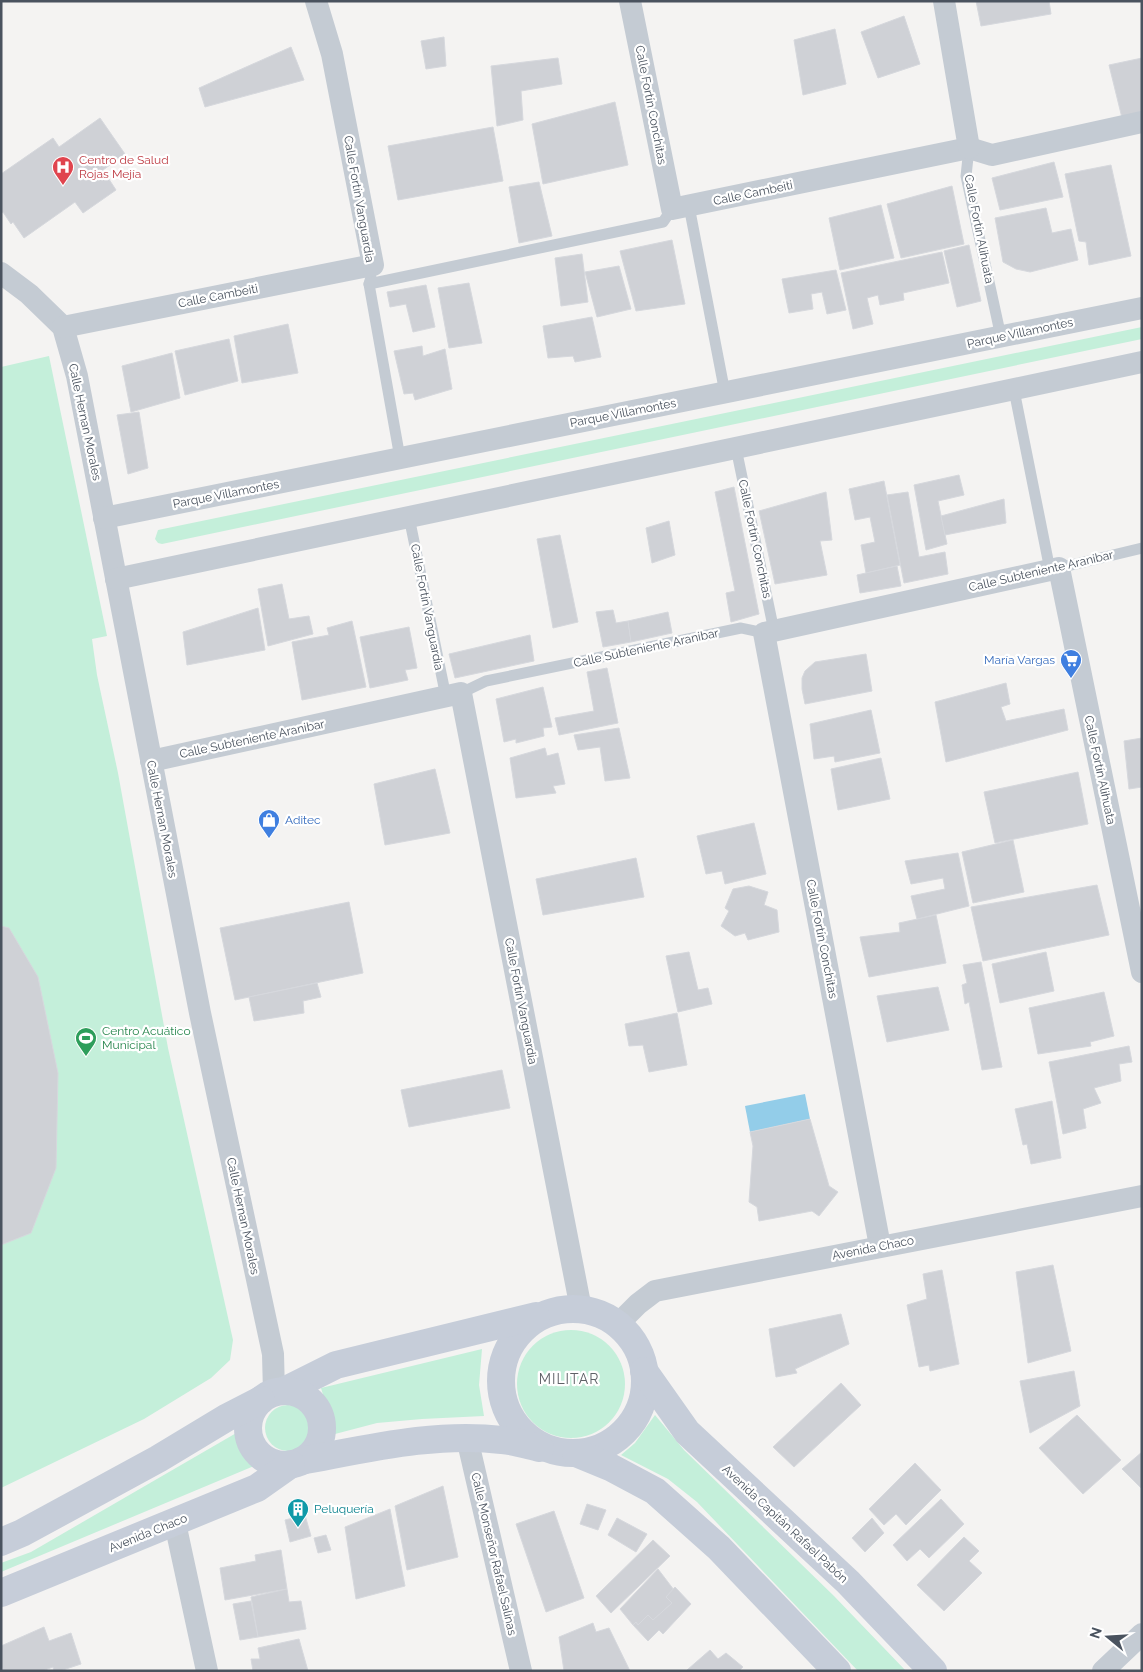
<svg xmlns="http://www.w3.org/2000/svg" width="1143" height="1672" viewBox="0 0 1143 1672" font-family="Raleway,sans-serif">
	<rect width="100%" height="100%" fill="#f4f3f2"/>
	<g fill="#c4efda">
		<path d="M1142,327v12l-980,205 -4,-1 -3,-4 3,-9z"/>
		<path d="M49,356l58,280 -15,3 5,36 21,98 50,275 65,292 -3,20 -19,18 -67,41 -143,69v-1121z"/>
		<circle cx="571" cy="1384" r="54"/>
		<path d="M482,1349l-3,36 5,31 -62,3 -45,4 -42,11 -14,-46z"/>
		<circle cx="288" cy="1428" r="23"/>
		<path d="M655,1415l29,35 150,146 72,75h-48l-161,-169 -29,-23 -47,-24 14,-12z"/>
		<path d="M238,1432l16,34 -253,106v-9l30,-11z"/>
	</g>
	<path fill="#93cde9" d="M805,1094l5,25 -60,13 -5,-26z"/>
	<g fill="#cfd1d6" stroke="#d6d8dd">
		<path d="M976,1h73l2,13 -70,12z"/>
		<path d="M904,16l16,48 -42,14 -17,-46z"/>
		<path d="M835,29l11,55 -43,11 -9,-55z"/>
		<path d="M444,37l2,29 -20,3 -5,-28z"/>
		<path d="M291,47l13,33 -99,27 -6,-19z"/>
		<path d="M558,58l4,26 -41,7 2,29 -26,6 -6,-60z"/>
		<path d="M1142,58v59l-19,5 -14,-57z"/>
		<path d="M615,102l13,63 -85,19 -11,-60z"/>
		<path d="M100,118l25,36 -22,16 13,20 -33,23 -8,-11 -51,36 -11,-16 -2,2 -8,-12 -2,1v-39l52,-36 6,9z"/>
		<path d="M493,127l10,54 -105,19 -10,-54z"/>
		<path d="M1054,162l9,35 -63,13 -8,-32z"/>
		<path d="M1111,165l20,91 -42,9 -3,-23 -7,-1 -14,-67z"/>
		<path d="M539,182l13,54 -33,7 -10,-56z"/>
		<path d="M952,186l12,58 -63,14 -14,-54z"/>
		<path d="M881,205l13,53 -54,12 -11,-52z"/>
		<path d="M1046,208l6,25 19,-4 7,31 -48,12 -14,-3 -13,-7 -8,-44z"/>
		<path d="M672,240l13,64 -49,7 -16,-60z"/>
		<path d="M969,245l12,56 -24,6 -13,-56z"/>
		<path d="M942,252l7,31 -46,10 1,7 -24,5 -2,-10 -11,3 6,26 -20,5 -12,-56z"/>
		<path d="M582,254l6,48 -27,4 -6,-48z"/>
		<path d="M619,266l12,43 -34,8 -12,-45z"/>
		<path d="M836,270l10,40 -19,4 -5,-22 -11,2 2,15 -24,4 -7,-34z"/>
		<path d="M469,283l13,60 -33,5 -11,-60z"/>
		<path d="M426,285l9,42 -22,5 -7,-28 -16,3 -3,-15z"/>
		<path d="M592,317l9,40 -26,5 -2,-6 -25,2 -5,-32z"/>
		<path d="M288,324l10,49 -56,10 -8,-47z"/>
		<path d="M229,339l9,42 -53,14 -10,-44z"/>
		<path d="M422,346l1,10 22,-7 7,40 -37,11 -2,-7 -9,1 -10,-43z"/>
		<path d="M172,353l8,45 -49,14 -9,-46z"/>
		<path d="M139,412l9,56 -20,6 -11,-59z"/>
		<path d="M959,475l5,20 -26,6 9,43 -21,6 -12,-65z"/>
		<path d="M884,481l16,84 -34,8 -5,-28 14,-3 -5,-25 -15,3 -6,-31z"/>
		<path d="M734,487l25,127 -28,8 -5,-29 9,-2 -20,-99z"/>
		<path d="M826,492l6,48 -12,1 7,34 -52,9 -16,-73z"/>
		<path d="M908,492l11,65 26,-5 3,22 -44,9 -17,-88z"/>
		<path d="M1004,499l2,24 -61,12 -4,-19z"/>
		<path d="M669,521l6,34 -23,8 -6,-35z"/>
		<path d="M560,535l18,87 -25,6 -16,-89z"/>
		<path d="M897,566l4,20 -41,7 -3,-18z"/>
		<path d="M282,584l7,35 20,-3 4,18 -45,12 -10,-57z"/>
		<path d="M258,608l7,42 -78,15 -4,-33z"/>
		<path d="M613,610l3,13 12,-2 3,21 -28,5 -7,-35z"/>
		<path d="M668,612l4,21 -41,9 -3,-21z"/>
		<path d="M352,621l14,66 -64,13 -10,-58 37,-7 -2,-7z"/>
		<path d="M409,627l8,41 -12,2 3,10 -38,8 -10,-51z"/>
		<path d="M530,635l4,26 -79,17 -6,-24z"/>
		<path d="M866,654l6,37 -67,13 -3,-15v-11l3,-7 10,-9z"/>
		<path d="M607,668l11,55 -59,12 -4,-17 39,-7 -7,-39z"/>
		<path d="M1006,683l4,21 -9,3 5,14 58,-12 4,21 -122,32 -11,-60z"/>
		<path d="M543,687l9,40 -9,1 1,8 -28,7v-4l-12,3 -8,-43z"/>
		<path d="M871,710l9,43 -45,9 -1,-6 -20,3 -4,-35z"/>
		<path d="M619,728l11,50 -25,3 -5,-34 -22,3 -4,-15z"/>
		<path d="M1142,738v49l-13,2 -5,-48z"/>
		<path d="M545,748l2,8 11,-3 7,31 -12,2 3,7 -40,5 -6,-40z"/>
		<path d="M881,758l9,41 -52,11 -7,-41z"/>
		<path d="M435,769l15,64 -65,12 -11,-61z"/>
		<path d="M1078,772l10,52 -93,19 -11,-51z"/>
		<path d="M754,823l12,51 -41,10 -3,-13 -16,3 -9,-38z"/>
		<path d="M1013,840l11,52 -51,11 -11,-51z"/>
		<path d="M958,853l11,53 -52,13 -6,-23 34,-7 -2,-11 -32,6 -6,-23z"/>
		<path d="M636,858l8,39 -101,18 -7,-36z"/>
		<path d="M1097,885l12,50 -126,26 -12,-54z"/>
		<path d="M749,886l19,6 -4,13 13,5 2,22 -31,8 -3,-7 -10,3 -14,-10 8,-15 -4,-3 8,-19z"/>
		<path d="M349,902l14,71 -128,27 -15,-72z"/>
		<path d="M936,915l10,48 -77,14 -9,-40 40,-5 -1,-9z"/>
		<path d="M1,926l8,2 29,49 20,96 -2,95 -25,65 -30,12z"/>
		<path d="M689,952l9,38 10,-2 4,16 -34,8 -12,-56z"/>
		<path d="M1046,952l8,39 -54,12 -8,-39z"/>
		<path d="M981,962l21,105 -20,3 -13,-68 -4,2 -3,-19 5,-2 -4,-18z"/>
		<path d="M317,983l4,14 -18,4 1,12 -50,8 -5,-24z"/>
		<path d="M938,987l11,43 -62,12 -10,-46z"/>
		<path d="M1104,992l10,44 -24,6 1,4 -53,8 -9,-46z"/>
		<path d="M677,1013l10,52 -38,7 -6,-27 -14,1 -4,-22z"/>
		<path d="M1129,1046l3,16 -13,2 2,17 -27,7 7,15 -18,6 3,19 -23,6 -14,-72z"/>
		<path d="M502,1070l8,38 -101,19 -8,-37z"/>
		<path d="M1052,1101l9,57 -30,6 -4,-20 -4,1 -8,-36z"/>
		<path d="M810,1119l19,67 9,6 -19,24 -7,-5 -53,10 -2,-14 -8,-5 4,-56 -3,-14z"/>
		<path d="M1053,1265l18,86 -43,12 -12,-91z"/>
		<path d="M942,1270l17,94 -29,7 -1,-6 -10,2 -12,-62 20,-6 -4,-25z"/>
		<path d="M841,1314l8,30 -54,25 2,4 -21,4 -7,-48z"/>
		<path d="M1074,1371l6,35 -50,27 -10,-52z"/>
		<path d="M841,1383l20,22 -67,62 -21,-20z"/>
		<path d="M1077,1415l44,45 -38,34 -44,-46z"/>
		<path d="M1142,1452v37l-20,-20z"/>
		<path d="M915,1463l26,27 -35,35 -10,-11 -12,11 -15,-16z"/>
		<path d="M443,1486l15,71 -51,13 -12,-64z"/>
		<path d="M941,1499l23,25 -35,34 -9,-9 -13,12 -14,-16z"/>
		<path d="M587,1504l19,6 -8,20 -18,-6z"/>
		<path d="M390,1509l15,77 -49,13 -11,-72z"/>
		<path d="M554,1511l30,87 -38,14 -30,-88z"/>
		<path d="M305,1515l6,21 -21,6 -5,-22z"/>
		<path d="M617,1518l30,16 -11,18 -28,-17z"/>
		<path d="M872,1518l12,15 -19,19 -13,-14z"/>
		<path d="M326,1535l5,15 -13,3 -4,-15z"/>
		<path d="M964,1537l15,14 -10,10 13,12 -38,38 -27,-26z"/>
		<path d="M653,1540l17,16 -59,57 -15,-17z"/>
		<path d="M281,1550l6,39 -62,11 -5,-32 36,-7 -1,-6z"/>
		<path d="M658,1569l16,21 -8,7 6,6 -19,17 -5,-5 -10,10 -2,-3 -3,3 -13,-16z"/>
		<path d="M675,1587l16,17 -28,30 -4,-4 -11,11 -15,-16 3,-3 2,3 10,-10 5,5 19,-17 -6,-6z"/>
		<path d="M287,1589l2,13 12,-1 5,28 -48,8 -7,-40z"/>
		<path d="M251,1601l7,36 -18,3 -7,-36z"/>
		<path d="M593,1623l3,9 13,-4 21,43h-66l-5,-34z"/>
		<path d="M44,1627l5,14 22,-8 10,31 -21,7h-6l-1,-4 -11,4h-39l-2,-6v-19z"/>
		<path d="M299,1639l9,32h-55l-2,-12h9l-2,-11z"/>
		<path d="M710,1650l8,9 8,-6 17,14 -4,4h-51l-1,-1z"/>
	</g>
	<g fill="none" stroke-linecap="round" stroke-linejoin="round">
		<g stroke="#c4cbd3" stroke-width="11">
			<path d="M969,148l-3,28 35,161"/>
			<path d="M689,206l36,187"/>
			<path d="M371,277l-2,7 31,174"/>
			<path d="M369,284l294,-62 9,-13"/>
			<path d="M1014,390l36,180"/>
			<path d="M736,448l38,183"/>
			<path d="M409,517l37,180"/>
			<path d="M1059,568l83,-20"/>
			<path d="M461,693l25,-12 255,-53 23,5"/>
		</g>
		<g stroke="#c4cbd3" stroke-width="22">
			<path d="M630,1l42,208 297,-61 23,7 150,-33"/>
			<path d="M944,1l25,147"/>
			<path d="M1,273l28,21 34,33 14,49 123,637 73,341 1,39"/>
			<path d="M63,327l310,-62 -41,-211 -16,-53"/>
			<path d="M104,518l1038,-210"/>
			<path d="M116,579l1026,-217"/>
			<path d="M151,761l310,-68 120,616"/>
			<path d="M880,1246l-116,-613 295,-65 83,404"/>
			<path d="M617,1325l21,-21 17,-13 487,-95"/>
			<path d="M467,1438l54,233"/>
			<path d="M175,1523l32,148"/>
			<path d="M1103,1671l39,-37"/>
		</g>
		<g stroke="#c6cdd9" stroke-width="28">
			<circle cx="573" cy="1381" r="72"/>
			<path d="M644,1371l43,61 161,150 85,89"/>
			<path d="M284,1391l52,-26 200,-49"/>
			<circle cx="285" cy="1428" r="37"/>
			<path d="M576,1453l34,14 45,24 64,57 118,123"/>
			<path d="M301,1461c66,-12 134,-29 201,-21 13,1 25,5 38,8"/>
			<path d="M1,1542l21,-9 136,-74 68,-41 35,-18"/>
			<path d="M1,1593l256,-105 34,-24"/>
		</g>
	</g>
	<defs>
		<g id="hospital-pin" transform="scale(1.125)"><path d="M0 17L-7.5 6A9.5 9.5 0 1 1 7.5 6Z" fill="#e0444e" stroke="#fff"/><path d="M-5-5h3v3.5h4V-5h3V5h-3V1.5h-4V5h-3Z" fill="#fff"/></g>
		<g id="supermarket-pin" transform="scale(1.125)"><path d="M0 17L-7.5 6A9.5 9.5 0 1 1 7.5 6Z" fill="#3f7fe0" stroke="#fff"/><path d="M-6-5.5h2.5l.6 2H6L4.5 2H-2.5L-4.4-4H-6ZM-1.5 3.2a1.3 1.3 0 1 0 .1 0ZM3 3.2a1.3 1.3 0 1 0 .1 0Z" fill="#fff"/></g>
		<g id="shop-pin" transform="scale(1.125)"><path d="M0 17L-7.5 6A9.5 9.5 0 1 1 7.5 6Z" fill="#3f7fe0" stroke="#fff"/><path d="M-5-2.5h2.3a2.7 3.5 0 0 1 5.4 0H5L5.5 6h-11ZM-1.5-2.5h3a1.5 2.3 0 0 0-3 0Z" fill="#fff"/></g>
		<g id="stadium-pin" transform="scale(1.125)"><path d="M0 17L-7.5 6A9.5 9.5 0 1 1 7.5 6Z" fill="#2e9e5b" stroke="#fff"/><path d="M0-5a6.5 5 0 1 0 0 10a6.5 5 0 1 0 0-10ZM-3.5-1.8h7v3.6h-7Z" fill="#fff"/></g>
		<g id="building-pin" transform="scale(1.125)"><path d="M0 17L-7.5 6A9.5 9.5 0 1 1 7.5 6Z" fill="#0f9aa8" stroke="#fff"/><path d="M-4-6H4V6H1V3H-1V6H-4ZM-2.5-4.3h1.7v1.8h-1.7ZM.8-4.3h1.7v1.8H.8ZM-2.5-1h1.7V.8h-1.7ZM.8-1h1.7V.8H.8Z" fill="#fff"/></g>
	</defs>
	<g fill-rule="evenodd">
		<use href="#hospital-pin" x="63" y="167"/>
		<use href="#supermarket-pin" x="1071" y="660"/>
		<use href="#shop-pin" x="269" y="820"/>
		<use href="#stadium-pin" x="86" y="1038"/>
		<use href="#building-pin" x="298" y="1509"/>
	</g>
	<g text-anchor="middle" stroke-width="4.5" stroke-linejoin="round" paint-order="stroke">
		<g font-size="12" fill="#4a535f" stroke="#fff">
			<text transform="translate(651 105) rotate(79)" y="4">Calle Fortín Conchitas</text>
			<text transform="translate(753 193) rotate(-12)" y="4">Calle Cambeiti</text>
			<text transform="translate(359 199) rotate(80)" y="4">Calle Fortín Vanguardia</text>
			<text transform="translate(979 229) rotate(79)" y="4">Calle Fortín Alihuata</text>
			<text transform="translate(218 296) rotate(-11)" y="4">Calle Cambeiti</text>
			<text transform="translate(1020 333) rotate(-12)" y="4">Parque Villamontes</text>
			<text transform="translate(623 413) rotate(-11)" y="4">Parque Villamontes</text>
			<text transform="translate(85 422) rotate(78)" y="4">Calle Hernan Morales</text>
			<text transform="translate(226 494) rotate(-11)" y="4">Parque Villamontes</text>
			<text transform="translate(755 539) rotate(78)" y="4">Calle Fortín Conchitas</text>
			<text transform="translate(1041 571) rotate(-13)" y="4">Calle Subteniente Aranibar</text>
			<text transform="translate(427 607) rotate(79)" y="4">Calle Fortín Vanguardia</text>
			<text transform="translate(646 648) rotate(-12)" y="4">Calle Subteniente Aranibar</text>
			<text transform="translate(252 739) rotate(-12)" y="4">Calle Subteniente Aranibar</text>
			<text transform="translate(1100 770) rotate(78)" y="4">Calle Fortín Alihuata</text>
			<text transform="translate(162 819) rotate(79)" y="4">Calle Hernan Morales</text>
			<text transform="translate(822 939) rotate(79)" y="4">Calle Fortín Conchitas</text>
			<text transform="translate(521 1001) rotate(79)" y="4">Calle Fortín Vanguardia</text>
			<text transform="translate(243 1216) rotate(78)" y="4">Calle Hernan Morales</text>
			<text transform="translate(873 1248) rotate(-11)" y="4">Avenida Chaco</text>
			<text transform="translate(785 1524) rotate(43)" y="4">Avenida Capitán Rafael Pabón</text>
			<text transform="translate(148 1533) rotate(-22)" y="4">Avenida Chaco</text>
			<text transform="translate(494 1554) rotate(77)" y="4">Calle Monseñor Rafael Salinas</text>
		</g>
		<g font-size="12" fill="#be3a42" stroke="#fff" text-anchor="start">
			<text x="79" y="164">Centro de Salud<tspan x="79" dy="14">Rojas Mejía</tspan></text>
		</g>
		<g font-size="12" fill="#366cbe" stroke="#fff" text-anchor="end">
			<text x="1055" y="664">María Vargas</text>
			<text x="285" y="824" text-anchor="start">Aditec</text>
		</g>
		<g font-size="12" fill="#27864d" stroke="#fff" text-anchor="start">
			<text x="102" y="1035">Centro Acuático<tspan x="102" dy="14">Municipal</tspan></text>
		</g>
		<g font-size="12" fill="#0d838f" stroke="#fff" text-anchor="start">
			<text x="314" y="1513">Peluquería</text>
		</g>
		<g font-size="14" letter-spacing="1" fill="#5f6167" stroke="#fff">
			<text x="569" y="1384">MILITAR</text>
		</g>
	</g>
	<rect width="1143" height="1672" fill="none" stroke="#4a535f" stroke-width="5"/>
	<g transform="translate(1108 1637) rotate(288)" stroke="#ffffff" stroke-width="4" paint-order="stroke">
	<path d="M0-4L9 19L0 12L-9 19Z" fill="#4a535f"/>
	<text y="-8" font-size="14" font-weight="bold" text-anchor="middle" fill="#4a535f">N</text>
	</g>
</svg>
